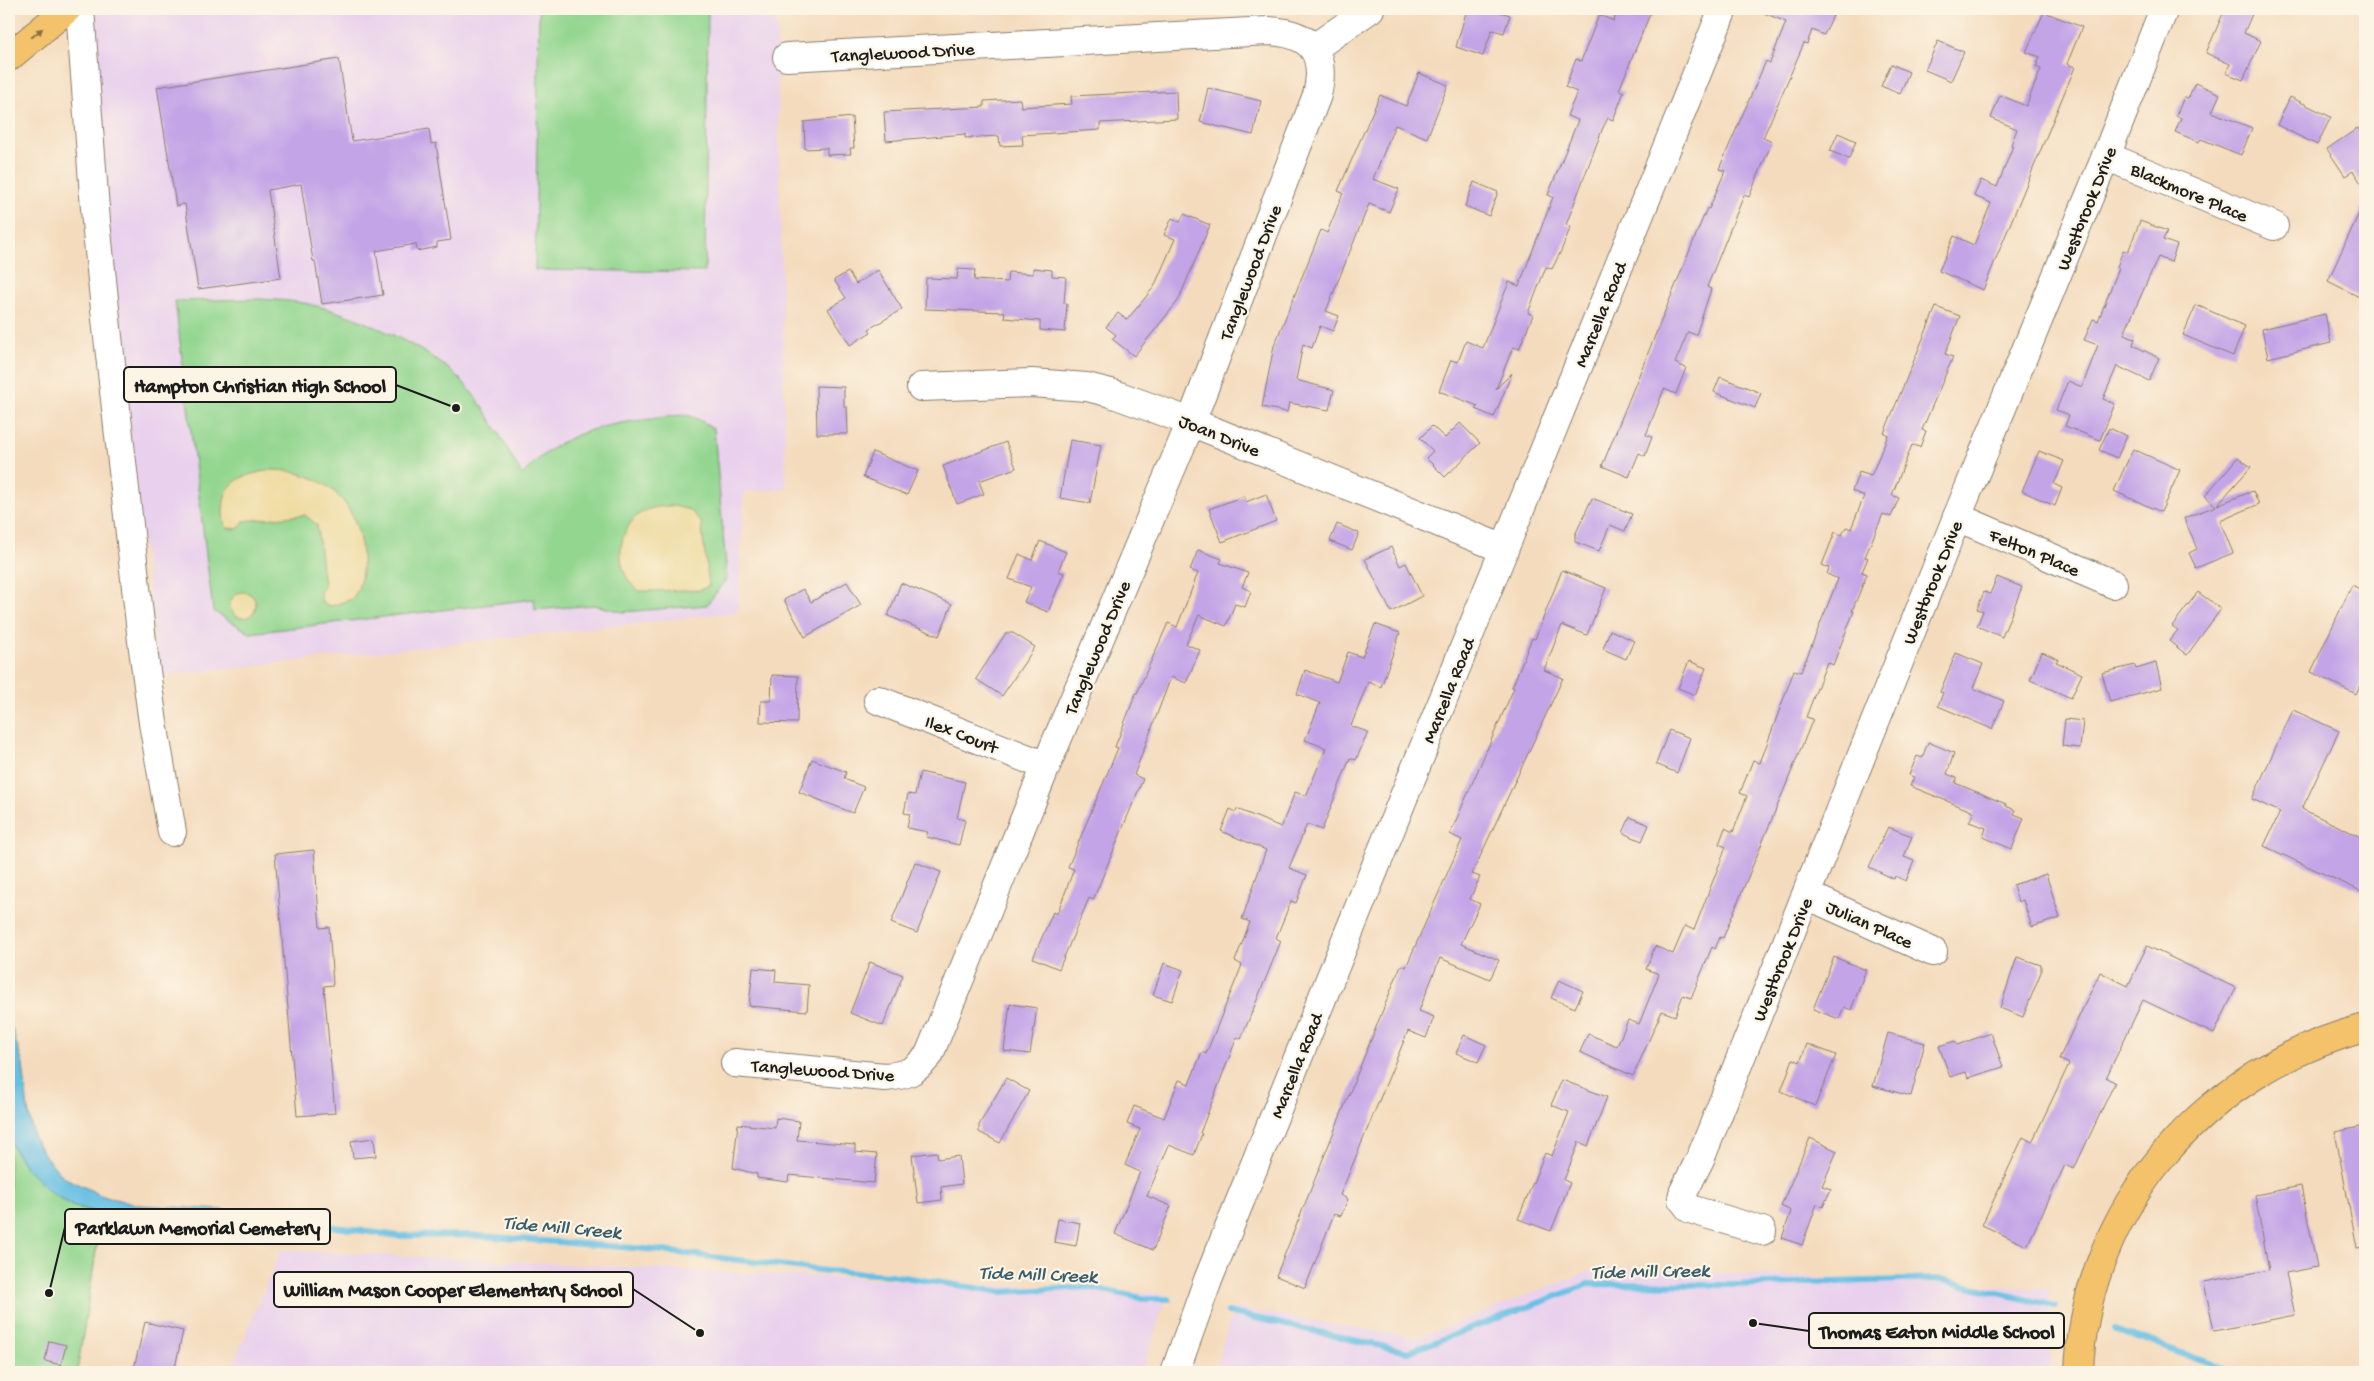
<svg xmlns="http://www.w3.org/2000/svg" width="2374" height="1381" viewBox="0 0 2374 1381" font-family="'Gochi Hand',sans-serif">
	<rect width="100%" height="100%" fill="#fcf5e5"/>
	<filter id="ink" filterUnits="userSpaceOnUse"><feTurbulence type="fractalNoise" baseFrequency=".02" numOctaves="2"/><feDisplacementMap in="SourceGraphic" scale="10" xChannelSelector="R" yChannelSelector="G"/><feConvolveMatrix kernelMatrix="1 2 1 2 8 2 1 2 1" color-interpolation-filters="sRGB"/></filter>
	<filter id="wash" filterUnits="userSpaceOnUse"><feTurbulence type="fractalNoise" baseFrequency=".0096" numOctaves="4" result="noise"/><feDisplacementMap in="SourceGraphic" scale="20" xChannelSelector="R" yChannelSelector="G"/><feGaussianBlur stdDeviation="1.12" result="paint"/><feColorMatrix in="noise" values="0 0 0 0 0 0 0 0 0 0 0 0 0 0 0 0 0 1.4 0 .05"/><feComposite in="paint" operator="in"/></filter>
	<g filter="url(#wash)">
		<rect width="100%" height="100%" fill="#f4dbbd"/>
		<g fill="#e9d1ed">
			<path d="M108,9h668l10,480 -42,3 -6,120 -579,64 -41,-350 -27,-305z"/>
			<path d="M281,1250l444,22 442,22 -25,78h-912z"/>
			<path d="M1600,1267l450,22v83h-836l20,-64 183,30z"/>
		</g>
		<g fill="#92d68f" stroke="#577956">
			<path d="M539,9h169l-3,263 -170,-2z"/>
			<path d="M259,299c12,1 25,1 38,3 46,6 130,44 163,77 26,27 43,63 62,96 39,-42 75,-50 130,-56 12,-2 27,-5 38,-3 8,2 17,9 24,13l13,149 -20,27 -84,7 -29,-7 -59,5 -1,-11 -284,34 -37,-22 -38,-310z"/>
			<path d="M9,1141l16,26 47,39 30,8 -25,158h-68z"/>
		</g>
		<g fill="#eeda9e" stroke="#857b5d">
			<path d="M271,470c53,0 88,32 91,85 1,16 0,31 -10,44l-21,7 -9,-3 -2,-11 4,-6 -7,-61 -12,-10 -61,6 -6,8 -11,-1c-4,-5 -4,-12 -4,-18 1,-32 22,-35 48,-40z"/>
			<path d="M674,506l16,4 11,12 8,64 -9,4 -61,1c-24,-17 -24,-56 -2,-75 10,-9 24,-10 37,-10z"/>
			<circle cx="243" cy="605" r="13"/>
		</g>
		<path fill="#67bfe4" stroke="#426e80" d="M9,1019l14,46 5,45 6,28 12,19 17,20 40,19 37,9 147,9 34,19 -36,-1 -169,-16 -44,-10 -22,-14 -25,-25 -16,-26z"/>
		<g fill="none" stroke-linecap="round" stroke-linejoin="round">
			<g stroke="#67bfe4" stroke-width="6">
				<path d="M294,1221l104,15 70,-1 179,14 180,22 63,4 112,17 86,-5 58,12h23"/>
				<path d="M1228,1312l180,40 181,-68 141,1 207,-6 118,27"/>
				<path d="M2115,1329l120,43"/>
			</g>
		</g>
		<g id="blocks">
			<g fill="#c3a4e7">
				<path d="M1467,9h24l19,6 -6,18 -12,-3 -9,26 -27,-9z"/>
				<path d="M1618,9h34l-33,81 5,2 -11,28 -5,-2 -6,12 -36,95 5,1 -10,25 -9,18 -6,-2 -18,46 5,2 -14,34 -6,-2 -17,42 16,-16 -18,44 -19,-8 3,-3 -39,-15 12,-31 7,2 8,-21 17,7 26,-66 10,4 34,-89 -5,-2 30,-75 -11,-4 10,-24 -12,-5 11,-28 5,2 18,-46 15,6z"/>
				<path d="M1754,9h82l-12,26 -12,-5 -5,14 -3,-1 -41,95 9,4 -23,55 -5,-2 -37,92 4,2 -15,46 -8,-3 -13,31 11,5 -10,26 -12,-5 -18,46 6,2 -7,19 -6,-3 -10,24 -27,-11 105,-258 2,1 16,-38 -6,-2 47,-108 4,2 16,-41z"/>
				<path d="M2225,9h15l12,5 -8,19 17,8 -18,39 -17,-7 4,-9 -24,-11z"/>
				<path d="M2044,12l38,15 -15,37 8,3 -92,223 -44,-19 15,-35 20,9 17,-42 -17,-7 7,-16 16,7 16,-41 -2,-1 6,-16 -26,-11 9,-23 26,11 15,-37 -5,-2 4,-10 -14,-5z"/>
				<path d="M1938,41l26,11 -13,29 -26,-11z"/>
				<path d="M339,59l13,82 77,-12 2,15 5,-1 15,97 -14,2v5l-20,4 -1,-7 -40,7 7,44 -61,9 -7,-43h-2l-12,-77 -33,6 13,88 -83,11 -13,-85 -9,2 -19,-119z"/>
				<path d="M1891,64l18,8 -9,22 -19,-8z"/>
				<path d="M1419,73l29,12 -21,53 -32,-13 -22,54 26,10 -10,23 -20,-8 -43,107 13,5 -6,15 -13,-5 -8,22 -9,-4 -7,36 38,10 -5,20 -40,-7 -2,9 -25,-5 12,-61 47,-116 6,3 16,-40 -5,-2 42,-96 26,11z"/>
				<path d="M2195,83l25,11 -8,18 40,16 -11,27 -40,-16 -2,3 -24,-10 6,-14 -5,-2 8,-19 4,2z"/>
				<path d="M1208,88l53,13 -8,34 -53,-13z"/>
				<path d="M1176,91l1,28 -77,4v7l-78,5 1,10 -23,1 -1,-10 -34,2v-4l-79,7 -2,-29 100,-5v-6l36,-2 1,8 51,-3 -1,-8z"/>
				<path d="M2290,97l41,20 -14,28 -40,-20z"/>
				<path d="M852,117l2,31h-4l1,6 -24,1v-7l-22,1 -1,-27z"/>
				<path d="M2358,128l7,11v50l-12,-18 -8,5 -18,-27z"/>
				<path d="M1838,133l18,8 -7,18 -19,-8z"/>
				<path d="M1474,182l24,10 -9,24 -24,-10z"/>
				<path d="M2365,200v100l-37,-19z"/>
				<path d="M1184,214l26,11 -32,76 -44,55 -22,-17 4,-4 -10,-8 12,-14 9,7 27,-33 21,-48 -11,-4 8,-17 8,4z"/>
				<path d="M2140,221l27,10 -4,9 14,5 -6,17 -13,-5 -34,77 11,4 -2,7 26,13 -10,23 -32,-15 -14,33 12,5 -15,36 -35,-14 4,-11 -13,-5 12,-29 14,6 16,-42 -14,-5 9,-21 5,2 21,-53 -2,-1 6,-17 5,2z"/>
				<path d="M1033,268l19,2v6l14,1 -2,26 3,1 -2,28 -25,-2v-9l-36,-3 1,-6 -80,-3 1,-31 31,1 1,-10 17,1 -1,10 33,2 1,-10 25,2z"/>
				<path d="M878,270l24,39 -33,20 2,3 -21,13 -22,-36 18,-11 -12,-18 14,-8 8,12z"/>
				<path d="M2196,305l49,21 -12,30 -50,-21z"/>
				<path d="M1936,307l24,9 -15,38 8,3 -31,73 4,1 -6,16 -8,-2 -20,50 7,3 -8,19 -8,-3 -18,43 3,1 -6,14 5,2 -15,37h2l-21,54 -6,-3 -21,55 7,2 -90,219 -3,-1 -5,12 -3,-2 -21,51 -8,-3 -8,21 -13,-5 -29,65 -53,-24 8,-18 29,12 11,-26 11,4 20,-50 -13,-5 9,-23 18,8 12,-28 9,4 32,-83 -7,-3 6,-16 8,4 14,-36 -7,-3 13,-33 7,3 34,-93 7,2 37,-93 -11,-5 2,-6 -7,-3 13,-33 7,3 4,-8 5,2 13,-33 -12,-5 7,-19 12,4 17,-41 -4,-2z"/>
				<path d="M2325,314l6,29 -63,15 -6,-29z"/>
				<path d="M1720,377l41,16 -6,15 -41,-16z"/>
				<path d="M816,386l28,1v20h3l1,27h-31z"/>
				<path d="M1460,423l20,20 -35,34 -19,-19 7,-7 -13,-13 12,-12 13,12z"/>
				<path d="M2109,428l18,8 -10,22 -18,-8z"/>
				<path d="M1070,440l31,5 -11,58 -30,-5z"/>
				<path d="M1006,442l10,26 -37,13 5,13 -27,10 -14,-38z"/>
				<path d="M2133,449l47,21 -19,42 -47,-21z"/>
				<path d="M2039,451l25,10 -10,23 8,4 -7,18 -33,-15z"/>
				<path d="M873,452l45,19 -11,24 -44,-18z"/>
				<path d="M2238,457l13,10 -34,38 36,-14 6,13 -39,17 13,32 -37,15 -7,-15 8,-4 -13,-31 32,-12 -11,-10z"/>
				<path d="M1266,494l10,27 -54,21 -13,-33 35,-13 2,6z"/>
				<path d="M1592,498l40,16 -7,17 -15,-6 -11,26 -24,-9v-7z"/>
				<path d="M1337,524l22,9 -7,17 -22,-9z"/>
				<path d="M1040,541l26,11 -8,19 6,2 -16,39 -24,-10 7,-15 -22,-8 10,-25 13,6z"/>
				<path d="M1391,547l9,19 6,-3 16,33 -31,16 -26,-53z"/>
				<path d="M1198,550l24,9 -2,4 28,10 -6,14 9,4 -6,16 -10,-3 -9,22 -27,-11 -13,29 14,6 -14,33 -15,-6 -37,98 9,4 -50,121 -4,-2 -30,71 -26,-11 20,-46 4,2 17,-45 -6,-2 50,-119 -3,-1 21,-54h1l31,-70 9,4 21,-54 -8,-3z"/>
				<path d="M1562,570l44,18 -19,47 -25,-10 -18,45 19,8 -91,196 8,3 -10,22 10,5 -19,40 38,16 -9,19 -50,-21 -21,53 15,6 -8,21 -18,-7 -68,164 8,4 -7,17 -7,-2 -29,74 -29,-12 125,-311 5,2 56,-127 -12,-6 64,-146 -2,-1 20,-49 3,1z"/>
				<path d="M1997,577l25,10 -20,50 -25,-11 6,-15 -6,-2 7,-17 6,2z"/>
				<path d="M847,582l14,23 -56,32 -21,-37 19,-11 8,13z"/>
				<path d="M901,583l51,21 -13,32 -51,-20z"/>
				<path d="M2352,585l13,7v82l-9,20 -45,-22z"/>
				<path d="M2198,592l23,17 -34,46 -18,-14 9,-11 -6,-4z"/>
				<path d="M1375,624l25,9 -19,54 -13,-5 -17,44 17,6 -12,28 -6,-2 -28,72 -15,-6 -18,44 18,7 -11,28 -5,-2 -15,37 5,3 -40,98 -4,-2 -37,96 2,1 -8,21 -25,-10 -22,51 24,10 -18,44 -38,-16 25,-62 -15,-7 15,-36 -13,-5 7,-18 30,12 15,-38 10,4 13,-32 4,2 36,-89 -7,-4 15,-39 -8,-3 24,-69 -45,-19 9,-22 6,3 1,-3 44,18 14,-35 11,4 20,-48 -21,-8 15,-37 -23,-9 8,-24 32,12 11,-30 14,5z"/>
				<path d="M1610,630l24,11 -8,18 -23,-10z"/>
				<path d="M1006,633h7l22,14 -33,49 -26,-17z"/>
				<path d="M2042,652l16,7 -2,3 26,12 -11,24 -41,-18z"/>
				<path d="M1956,653l27,11 -10,24 31,13 -12,28 -54,-23 5,-13 -3,-1z"/>
				<path d="M1689,661l17,7 -11,27 -17,-7z"/>
				<path d="M2156,663l6,25 -52,14 -8,-29 33,-8 1,4z"/>
				<path d="M772,675l26,1 -1,47 -37,-1 1,-21h10z"/>
				<path d="M2293,710l46,21 -37,78 63,30v54l-101,-47 16,-34 -28,-13z"/>
				<path d="M2065,719l18,2 -3,27 -18,-2z"/>
				<path d="M1669,730l21,8 -13,35 -21,-9z"/>
				<path d="M1928,742l26,11 -7,21 10,4 -2,5 51,21v2l9,4 -1,4 10,4 -12,31 -29,-12 3,-9 -17,-6 5,-10 -64,-26 4,-9 -5,-2 8,-19 5,2z"/>
				<path d="M812,759l34,13 -2,7 20,8 -11,26 -54,-21z"/>
				<path d="M920,772l45,10 -8,36 8,2 -6,25 -33,-8 2,-5 -21,-4 3,-14 -6,-1 4,-19 7,1z"/>
				<path d="M1630,817l19,8 -7,16 -19,-8z"/>
				<path d="M1888,827l24,9 -8,21 10,4 -8,20 -11,-5 -1,3 -25,-12z"/>
				<path d="M314,850l6,78 9,-1 4,58 -9,1 11,127 -38,3 -22,-262z"/>
				<path d="M915,862l26,10 -24,61 -26,-10z"/>
				<path d="M2046,874l14,44 -28,9 -9,-27 -5,2 -5,-17z"/>
				<path d="M2147,946l89,42 -22,46 -71,-34 -37,78 9,4 -41,87 -9,-4 -38,81 -45,-21 41,-88 9,5 37,-78 -10,-5 41,-87 28,14z"/>
				<path d="M1834,957l32,13 -15,40 -7,-3 -5,12 -26,-10z"/>
				<path d="M2017,957l24,8v7l-18,45 -23,-9z"/>
				<path d="M870,962l33,13 -20,51 -33,-13z"/>
				<path d="M1164,963l19,7 -11,31 -19,-6z"/>
				<path d="M753,968l23,2 -1,12 34,3 -2,26 -58,-5z"/>
				<path d="M1559,980l24,11 -8,17 -24,-10z"/>
				<path d="M1010,1004l27,4 -7,46 -26,-3z"/>
				<path d="M1888,1033l37,10 -14,53 -38,-10z"/>
				<path d="M1991,1033l12,34 -35,11 -2,-6 -16,5 -11,-31 16,-5 2,4z"/>
				<path d="M1464,1035l22,10 -8,17 -22,-9z"/>
				<path d="M1807,1044l29,11 -21,51 -34,-15 12,-32 7,3z"/>
				<path d="M1006,1078l23,13 -29,52 -21,-11v-7z"/>
				<path d="M1562,1080l45,17 -19,49 -9,-4 -15,38 6,3 -19,48 -33,-12 27,-66 7,3 17,-44 -18,-7z"/>
				<path d="M776,1118l23,3 -2,19 58,5v7l22,2 -3,29 -85,-8 -1,7 -31,-4v-4l-24,-6 5,-44 37,4z"/>
				<path d="M2365,1126v121l-8,1 -22,-116z"/>
				<path d="M374,1138l2,18 -23,2 -2,-17z"/>
				<path d="M1810,1138l27,13 -15,35 9,3 -8,18 -6,-3 -15,41 -20,-7 9,-27 -10,-5z"/>
				<path d="M937,1152l1,7 21,-3 3,28 -21,3 1,13 -24,3 -6,-48z"/>
				<path d="M2301,1186l16,81 -31,6 9,42 -81,16 -10,-49 65,-12 -14,-75z"/>
				<path d="M1058,1219l22,4 -4,23 -22,-4z"/>
				<path d="M145,1322l38,9 -9,41h-41z"/>
				<path d="M49,1341l17,4 -5,20 -16,-4z"/>
			</g>
		</g>
	</g>
	<g filter="url(#ink)">
		<use href="#blocks" fill-opacity="0" stroke="#887c6c" stroke-width="1"/>
		<g fill="none" stroke-linecap="round" stroke-linejoin="round">
			<g stroke="#887c6c" stroke-width="30">
				<g id="minor">
					<path d="M80,9l16,213 11,106 35,313 11,82 19,109"/>
					<path d="M1314,48l56,-39"/>
					<path d="M2106,156l168,70"/>
					<path d="M921,387l111,-4 55,4 24,6 80,29 313,127"/>
					<path d="M1957,517l156,67"/>
					<path d="M878,700l168,66"/>
					<path d="M1807,895l126,57"/>
					<path d="M735,1063l150,14c23,-2 29,-5 44,-22l117,-289 145,-344 126,-327c10,-43 -6,-62 -49,-64l-481,26"/>
					<path d="M1762,1231l-72,-22 -8,-10 1,-6 18,-36 256,-640 149,-361 58,-147"/>
					<path d="M1175,1372l33,-92 515,-1271"/>
				</g>
			</g>
			<g stroke="#887c6c" stroke-width="30">
				<g id="major">
					<path d="M9,57l58,-48"/>
					<path d="M2079,1372c6,-166 128,-303 286,-344"/>
				</g>
			</g>
			<use href="#minor" stroke="#fff" stroke-width="28"/>
			<use href="#major" stroke="#f3c26a" stroke-width="28"/>
		</g>
		<defs><path id="oneway-solid" d="M-6-.8H1V-3.2L6.5 0L1 3.2V.8H-6Z" transform="scale(1.25)"/></defs>
		<use fill="#886f43" href="#oneway-solid" transform="translate(37 33) rotate(-40)"/>
	</g>
	<g text-anchor="middle" stroke-width="4.5" stroke-linejoin="round" paint-order="stroke">
		<g font-size="19" fill="#1c1c1c" stroke="#fcf5e5">
			<text transform="translate(903 51) rotate(-3)" y="7">Tanglewood Drive</text>
			<text transform="translate(2190 191) rotate(23)" y="7">Blackmore Place</text>
			<text transform="translate(2085 208) rotate(-68)" y="7">Westbrook Drive</text>
			<text transform="translate(1249 272) rotate(-69)" y="7">Tanglewood Drive</text>
			<text transform="translate(1599 314) rotate(-68)" y="7">Marcella Road</text>
			<text transform="translate(1220 434) rotate(22)" y="7">Joan Drive</text>
			<text transform="translate(2035 551) rotate(23)" y="7">Felton Place</text>
			<text transform="translate(1931 582) rotate(-68)" y="7">Westbrook Drive</text>
			<text transform="translate(1096 647) rotate(-67)" y="7">Tanglewood Drive</text>
			<text transform="translate(1447 690) rotate(-68)" y="7">Marcella Road</text>
			<text transform="translate(962 733) rotate(21)" y="7">Ilex Court</text>
			<text transform="translate(1870 923) rotate(24)" y="7">Julian Place</text>
			<text transform="translate(1781 959) rotate(-68)" y="7">Westbrook Drive</text>
			<text transform="translate(1295 1065) rotate(-68)" y="7">Marcella Road</text>
			<text transform="translate(823 1069) rotate(4)" y="7">Tanglewood Drive</text>
		</g>
		<g font-size="20" font-style="italic" fill="#3a5d6c" stroke="#fcf5e5">
			<text transform="translate(562 1226) rotate(5)" y="7">Tide Mill Creek</text>
			<text transform="translate(1650 1270) rotate(-1)" y="7">Tide Mill Creek</text>
			<text transform="translate(1038 1273) rotate(2)" y="7">Tide Mill Creek</text>
		</g>
	</g>
	<path fill="none" stroke="#1c1c1c" stroke-width="2" d="M456 408L396 385M49 1293L65 1227M700 1333L633 1289M1753 1323L1809 1331"/>
	<g fill="#1c1c1c" stroke="#fcf5e5" stroke-width="2">
		<circle cx="456" cy="408" r="5"/>
		<circle cx="49" cy="1293" r="5"/>
		<circle cx="700" cy="1333" r="5"/>
		<circle cx="1753" cy="1323" r="5"/>
	</g>
	<g fill="#fcf5e5" stroke="#1c1c1c" stroke-width="2">
		<rect x="124" y="367" width="272" height="35" rx="5"/>
		<rect x="65" y="1209" width="265" height="35" rx="5"/>
		<rect x="274" y="1272" width="359" height="35" rx="5"/>
		<rect x="1809" y="1313" width="255" height="35" rx="5"/>
	</g>
	<g font-size="20" text-anchor="middle" font-weight="bold" fill="#1c1c1c">
		<text x="260" y="392">Hampton Christian High School</text>
		<text x="198" y="1234">Parklawn Memorial Cemetery</text>
		<text x="453" y="1296">William Mason Cooper Elementary School</text>
		<text x="1937" y="1338">Thomas Eaton Middle School</text>
	</g>
	<rect width="2374" height="1381" fill="none" stroke="#fcf5e5" stroke-width="30"/>
</svg>
